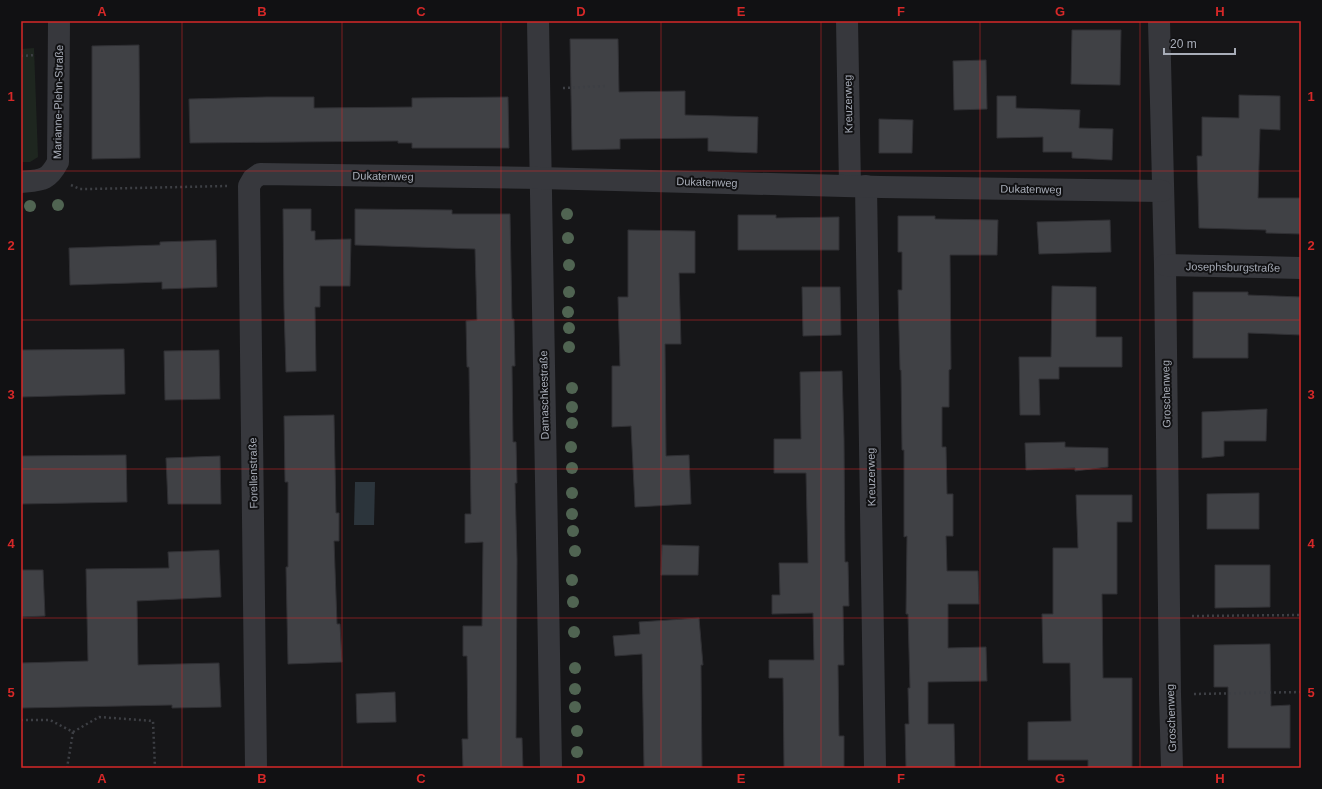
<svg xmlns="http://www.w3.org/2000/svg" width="1322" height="789" viewBox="0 0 1322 789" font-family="Helvetica,sans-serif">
	<rect width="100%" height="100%" fill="#161618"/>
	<path fill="#1e261f" d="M34,48l4,109 -8,5h-9v-113z"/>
	<path fill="#2c353c" d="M355,482h20l-1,43h-20z"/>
	<g fill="#404145" stroke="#303034">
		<path d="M1072,30h49l-1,55 -49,-1z"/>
		<path d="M570,39h48l1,53 66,-1v24l73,2 -1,36 -49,-2v-13l-88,1v10l-48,1z"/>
		<path d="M139,45l1,113 -48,1v-113z"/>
		<path d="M986,60l1,49 -33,1 -1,-49z"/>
		<path d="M1239,95l41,1v34l-20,-1 -2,69h43v36l-35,-1v-3l-67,-2 -2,-72h5v-39l37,1z"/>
		<path d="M997,96h19v12l64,2 -1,18 34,1 -1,31 -40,-2v-6h-29v-15l-46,1z"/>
		<path d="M266,97h48v11l98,-1v-9l96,-1 1,51h-97v-5h-14v-2l-208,2 -1,-44z"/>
		<path d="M879,119l34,1 -1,33h-33z"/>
		<path d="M283,209h28v22h4v9l36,-1 -1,47h-30v21h-5l1,64 -30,1 -2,-64z"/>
		<path d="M355,209l97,1v4h58l2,105h2l1,47h-3l1,76h3l1,41h-2l2,76 -1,179h6l1,30h-60l-1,-29h6l-1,-83h-4v-30h19l1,-84 -18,1v-29h6l-2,-147h-2l-1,-46 11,-1 -2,-71 -120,-4z"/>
		<path d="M738,215h38v3l63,-1v33h-101z"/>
		<path d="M898,216h37v3l63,1 -1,35h-47l1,114 -2,1v37h-7v40h4l1,47h6v42h-7l1,35h31l1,33h-31v44l38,-1 1,34 -59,1v42h26l1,44h-49l-1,-44h4l-1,-36h2l-2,-74h-2l1,-78 -3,1v-87h-2l-1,-80h-1l-2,-80h4v-38h-4z"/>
		<path d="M1110,220l1,32 -72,2 -2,-32z"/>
		<path d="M628,230l67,1v42h-16l2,71h-16l1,112 23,-1 2,49 -56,3 -4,-81 -19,1v-61h8l-2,-69h10z"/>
		<path d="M216,240l1,47 -55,2v-7l-92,3 -1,-37 91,-3v-3z"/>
		<path d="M1052,286l44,1v50h26v30h-63v12h-20l1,36h-20l-1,-58h32z"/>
		<path d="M802,287h38l1,48 -38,1z"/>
		<path d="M1193,292h55v3l53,2v38l-53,-2v25h-55z"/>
		<path d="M124,349l1,45 -104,3v-47z"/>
		<path d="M219,350l1,49 -55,1 -1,-49z"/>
		<path d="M842,371l2,68 1,123h3l1,44h-6l1,59h-6l1,71h5v32h-60l-1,-90h-14v-18h45l-1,-47 -41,1v-19h8l-1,-32h29l-2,-90h-32v-34h27l-1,-67z"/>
		<path d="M1267,409l-1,32h-42v15l-22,2v-46z"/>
		<path d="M334,415l2,98h3v28h-5l3,83h3l2,38 -54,2 -2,-97h2v-85h-3l-1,-66z"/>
		<path d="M1065,442v5l43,1v19l-33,4v-3l-49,2 -1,-27z"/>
		<path d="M126,455l1,47 -106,2v-48z"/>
		<path d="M220,456l1,48h-53l-2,-46z"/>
		<path d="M1259,493v36h-52v-35z"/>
		<path d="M1076,495h56v27h-15v72h-15l1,84h29v90h-44v-8h-60v-38l43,-1 -1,-58h-27l-1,-49h11v-66h25z"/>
		<path d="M662,545l37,1 -1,29h-37z"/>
		<path d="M219,550l2,47 -84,4 1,64 81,-2 2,44 -49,1v-3l-151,3v-45l67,-2 -2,-92 83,-1 -1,-16z"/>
		<path d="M1215,565h55v42l-55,1z"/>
		<path d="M21,570h22l2,46 -24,1z"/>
		<path d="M699,618l4,47h-2l1,103h-58l-2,-114 -27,2 -2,-20 27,-2 -1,-12z"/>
		<path d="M1270,644l1,62 19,-1v43h-62v-61h-14v-42z"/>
		<path d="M395,692l1,30 -39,1 -1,-29z"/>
	</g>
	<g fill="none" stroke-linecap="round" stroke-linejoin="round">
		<g stroke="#3d3f44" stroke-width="2.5" stroke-dasharray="2 3" stroke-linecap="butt">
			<path d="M21,56l15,-1"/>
			<path d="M563,88l43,-2"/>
			<path d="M71,185l9,4h9l138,-3"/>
			<path d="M1192,616l109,-1"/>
			<path d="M1194,694l107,-2"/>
			<path d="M21,720h29l23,12 -6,36"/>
			<path d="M73,732l26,-15 54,4 2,47"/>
		</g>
		<g stroke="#37383d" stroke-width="22">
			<path d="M538,21l13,747"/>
			<path d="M847,21l3,165"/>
			<path d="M1159,21l6,244 5,429 2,74"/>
			<path d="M21,182c21,-2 27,-1 37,-20l1,-141"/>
			<path d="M866,186l9,582"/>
			<path d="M1165,265l136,3"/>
			<path d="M256,768l-7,-582 4,-7 7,-5 280,4 341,9 281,4"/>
		</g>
	</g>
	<g fill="#506452">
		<circle cx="58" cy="205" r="6"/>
		<circle cx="30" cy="206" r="6"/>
		<circle cx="567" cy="214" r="6"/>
		<circle cx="568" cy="238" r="6"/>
		<circle cx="569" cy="265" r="6"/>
		<circle cx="569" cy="292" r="6"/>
		<circle cx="568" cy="312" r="6"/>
		<circle cx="569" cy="328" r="6"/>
		<circle cx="569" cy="347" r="6"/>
		<circle cx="572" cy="388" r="6"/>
		<circle cx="572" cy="407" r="6"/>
		<circle cx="572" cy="423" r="6"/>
		<circle cx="571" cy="447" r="6"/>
		<circle cx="572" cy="468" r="6"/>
		<circle cx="572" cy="493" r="6"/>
		<circle cx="572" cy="514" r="6"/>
		<circle cx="573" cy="531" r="6"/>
		<circle cx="575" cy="551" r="6"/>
		<circle cx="572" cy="580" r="6"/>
		<circle cx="573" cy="602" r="6"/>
		<circle cx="574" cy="632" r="6"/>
		<circle cx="575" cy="668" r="6"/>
		<circle cx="575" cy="689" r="6"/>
		<circle cx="575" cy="707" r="6"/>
		<circle cx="577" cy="731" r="6"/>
		<circle cx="577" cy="752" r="6"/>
	</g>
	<path fill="none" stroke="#d62828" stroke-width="1" stroke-opacity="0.55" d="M182,21v747M342,21v747M501,21v747M661,21v747M821,21v747M980,21v747M1140,21v747M21,171h1280M21,320h1280M21,469h1280M21,618h1280"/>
	<g text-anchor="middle" stroke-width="4" stroke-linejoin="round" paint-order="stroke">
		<g font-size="11" fill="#a8adb8" stroke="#111113">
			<text transform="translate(58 102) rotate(-89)" y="4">Marianne-Plehn-Straße</text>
			<text transform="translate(848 104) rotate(-91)" y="4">Kreuzerweg</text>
			<text transform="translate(383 176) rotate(1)" y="4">Dukatenweg</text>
			<text transform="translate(707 182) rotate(2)" y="4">Dukatenweg</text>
			<text transform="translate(1031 189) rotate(1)" y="4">Dukatenweg</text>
			<text transform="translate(1233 267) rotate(1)" y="4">Josephsburgstraße</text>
			<text transform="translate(1166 394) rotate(-91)" y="4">Groschenweg</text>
			<text transform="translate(544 395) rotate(-91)" y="4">Damaschkestraße</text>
			<text transform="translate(253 473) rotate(-91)" y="4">Forellenstraße</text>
			<text transform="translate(871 477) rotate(-91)" y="4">Kreuzerweg</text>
			<text transform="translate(1171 718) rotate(-92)" y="4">Groschenweg</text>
		</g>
	</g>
	<rect width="1322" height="789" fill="none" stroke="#111113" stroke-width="44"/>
	<path d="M1164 48v6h71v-6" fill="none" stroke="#a8adb8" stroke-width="2"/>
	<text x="1170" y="48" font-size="12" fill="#a8adb8" stroke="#111113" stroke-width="3" paint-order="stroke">20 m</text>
	<rect x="22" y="22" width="1278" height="745" fill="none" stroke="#d62828" stroke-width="1.5"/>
	<g font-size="13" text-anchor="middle" font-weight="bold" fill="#d62828">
		<text x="102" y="16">A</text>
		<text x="262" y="16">B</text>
		<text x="421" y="16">C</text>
		<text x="581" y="16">D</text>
		<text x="741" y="16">E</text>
		<text x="901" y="16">F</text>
		<text x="1060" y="16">G</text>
		<text x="1220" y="16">H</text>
		<text x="11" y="101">1</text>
		<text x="1311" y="101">1</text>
		<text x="11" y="250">2</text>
		<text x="1311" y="250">2</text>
		<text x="11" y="399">3</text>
		<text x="1311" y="399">3</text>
		<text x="11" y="548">4</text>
		<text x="1311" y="548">4</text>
		<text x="11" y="697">5</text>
		<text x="1311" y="697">5</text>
		<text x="102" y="783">A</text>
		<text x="262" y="783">B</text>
		<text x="421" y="783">C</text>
		<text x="581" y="783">D</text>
		<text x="741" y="783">E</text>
		<text x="901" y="783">F</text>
		<text x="1060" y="783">G</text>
		<text x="1220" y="783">H</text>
	</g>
</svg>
